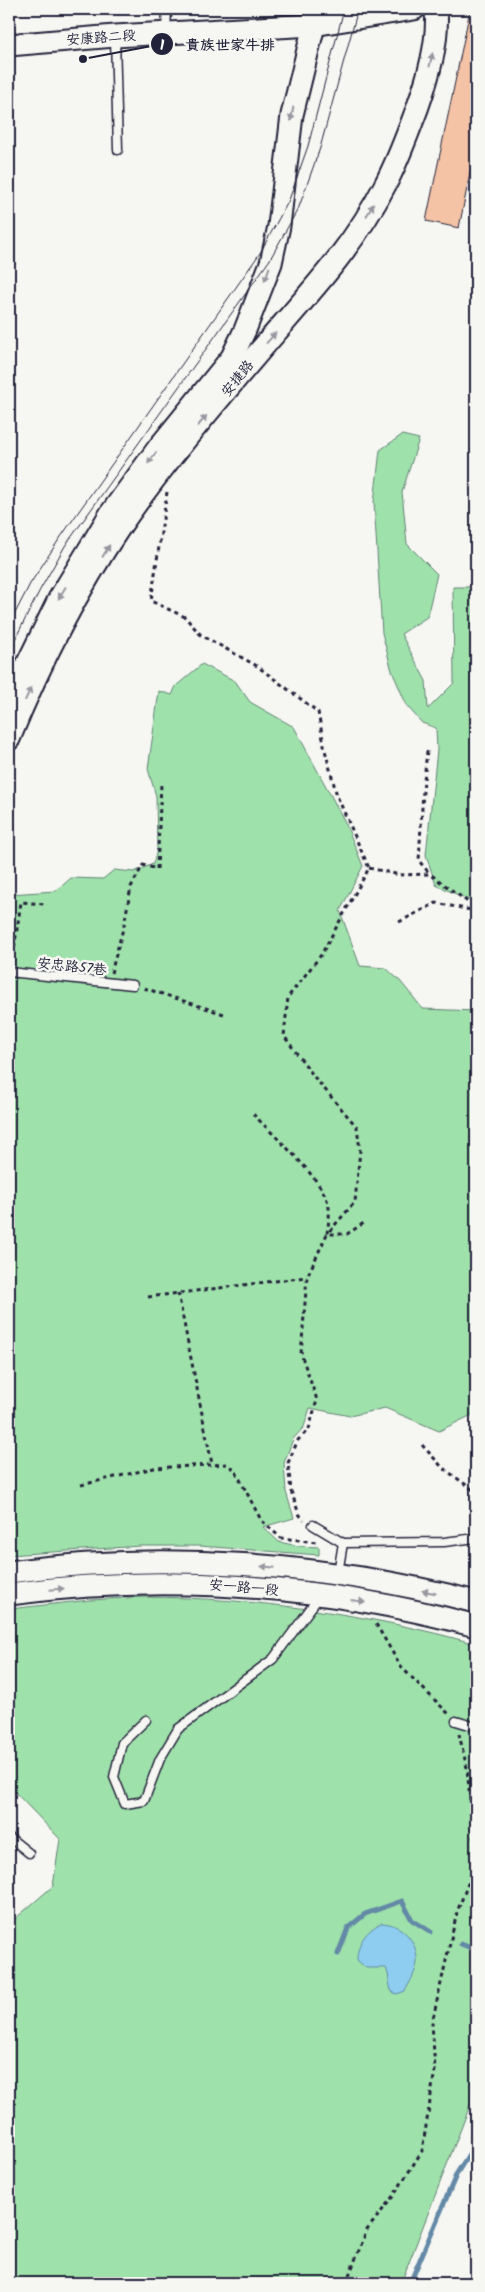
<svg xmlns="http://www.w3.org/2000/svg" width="485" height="2292" viewBox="0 0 485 2292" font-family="Kalam,'LXGW WenKai TC',sans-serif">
	<rect width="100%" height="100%" fill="#f6f6f2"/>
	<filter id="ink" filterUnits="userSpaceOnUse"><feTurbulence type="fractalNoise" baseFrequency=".02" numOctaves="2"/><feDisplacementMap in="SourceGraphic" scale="10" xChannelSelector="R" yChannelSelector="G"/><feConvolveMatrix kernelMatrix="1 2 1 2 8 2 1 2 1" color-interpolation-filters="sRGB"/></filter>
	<g filter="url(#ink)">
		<g fill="#9fe1ab" stroke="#608273">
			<path d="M402,435l17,4 -17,53 5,52 30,30 -10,43 -26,17 25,47 2,28 26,-26 -1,-96h23v316l-40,-18 -10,-30 11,-105 -1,-22 -14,-5 -15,-17 -15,-35 -10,-38 -8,-131 6,-52z"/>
			<path d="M202,664l33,17 15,21 44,25 51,95 18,44 -23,45 20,55 26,2 14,13 23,28 53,2v402l-37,18 -54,-23 -35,8 -40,-8 -6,19 -11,12 -9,24 2,29 8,26 -31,9 16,15 19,4 21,1v8l-119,-9h-60l-131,9v-661l47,-3 15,-13 32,1 11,-9 20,2 19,-8 4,-14 -1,-54 -8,-27 11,-78 13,4 4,-9z"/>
			<path d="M145,1597c111,1 224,17 331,47v446l-75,193h-77l-8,-3 -17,3h-290v-359l44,-38 7,-47 -51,-53v-177l81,-9z"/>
		</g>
		<path fill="#8ecdef" stroke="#6389a7" d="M381,1923c20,0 37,18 36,39 -1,10 -7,20 -12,29l-8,3 -5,-2c-4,-8 -2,-16 -6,-24h-20l-9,-8c0,-17 9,-29 24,-37z"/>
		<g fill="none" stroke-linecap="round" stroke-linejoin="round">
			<g stroke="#6389a7" stroke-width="5">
				<path d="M461,1944l15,6"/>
				<path d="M338,1954l10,-26 17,-14 37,-13 10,19 19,12"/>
				<path d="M410,2283l47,-110 19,-30"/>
			</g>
		</g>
		<path fill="#f4c2a4" stroke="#22223b" d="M470,10l6,1v132l-17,85 -33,-7z"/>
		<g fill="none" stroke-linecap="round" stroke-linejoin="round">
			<g stroke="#22223b" stroke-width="11">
				<g id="lane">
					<path d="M166,32l1,-23"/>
					<path d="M115,37l3,113"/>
					<path d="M9,972l124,13"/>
					<path d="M313,1525l30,18 101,-1 32,-4"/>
					<path d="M338,1573l5,-30"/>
					<path d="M146,1720l-24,23 -8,34 11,27 19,-3 16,-42 18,-30 95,-70 46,-62"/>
					<path d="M456,1721l20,6"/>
					<path d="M9,1837l20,16"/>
				</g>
			</g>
			<g stroke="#22223b" stroke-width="25">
				<g id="secondary">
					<path d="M9,45l106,-9 198,-11 101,-16"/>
					<path d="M9,701l50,-102 52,-86 48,-66 73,-90 13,-27 26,-67 8,-37 13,-111 26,-106"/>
					<path d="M9,739c30,-74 67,-147 112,-214 40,-58 86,-112 131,-165 47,-56 100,-109 133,-175 13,-24 22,-50 32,-76 11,-31 22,-67 19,-100"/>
					<path d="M9,1572c155,-21 315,-9 467,30"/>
					<path d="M9,1594c156,-21 315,-9 467,32"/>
				</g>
			</g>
			<g stroke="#22223b" stroke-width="3" stroke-dasharray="4 4" stroke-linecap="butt">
				<path d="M167,492l-16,109 34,16 16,18 56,31 61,46 7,38 12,46 32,72 -48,87 -33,42 -4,39 31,42 42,49 3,23 -5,52 -28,32 -20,43 -6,77 16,46 -8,29 -11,11 -10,23 3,28 8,23 5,6"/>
				<path d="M427,751l-4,39 -4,71 11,13"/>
				<path d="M369,868l31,7 30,-1 46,34"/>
				<path d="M399,922l37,-19 40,8"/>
				<path d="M12,963l9,-61 23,2"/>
				<path d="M111,973l13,-48 7,-38 12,-22 14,4 4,-85"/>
				<path d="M144,988l83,27"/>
				<path d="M253,1114c21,22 67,62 75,89 3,9 0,22 -1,31h20l17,-11"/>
				<path d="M178,1293l34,171"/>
				<path d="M148,1297l159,-20"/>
				<path d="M422,1445l21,23 33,24"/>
				<path d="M81,1485l73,-17 73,-4 8,6 26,50 20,18 36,4"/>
				<path d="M376,1624l25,43 48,47"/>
				<path d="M346,2283l21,-53 27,-35 28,-44 13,-81 -3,-47 25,-111 19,-49 -9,-95 -8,-34"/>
			</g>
			<use href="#lane" stroke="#f6f6f2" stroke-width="8"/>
			<use href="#secondary" stroke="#f6f6f2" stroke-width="21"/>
			<g stroke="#22223b" stroke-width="1">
				<path d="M9,625l21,-41 28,-43 202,-288 29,-53 19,-54 36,-137"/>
				<path d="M9,651l31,-61 25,-44 204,-285 30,-54 21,-59 38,-139"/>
			</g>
		</g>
		<defs><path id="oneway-solid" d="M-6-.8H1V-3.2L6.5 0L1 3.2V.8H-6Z" transform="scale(1.25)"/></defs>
		<g fill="#9797a0">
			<use href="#oneway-solid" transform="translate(431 60) rotate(-77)"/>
			<use href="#oneway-solid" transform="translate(292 114) rotate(101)"/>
			<use href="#oneway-solid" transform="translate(370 210) rotate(-59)"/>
			<use href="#oneway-solid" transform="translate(267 274) rotate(110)"/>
			<use href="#oneway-solid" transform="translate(271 338) rotate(-48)"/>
			<use href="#oneway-solid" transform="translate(202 421) rotate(-50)"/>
			<use href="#oneway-solid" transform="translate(152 458) rotate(126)"/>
			<use href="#oneway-solid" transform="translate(106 551) rotate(-59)"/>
			<use href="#oneway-solid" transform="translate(62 593) rotate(121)"/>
			<use href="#oneway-solid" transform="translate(28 694) rotate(-66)"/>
			<use href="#oneway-solid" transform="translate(268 1567) rotate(-174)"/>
			<use href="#oneway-solid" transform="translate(57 1589) rotate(-5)"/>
			<use href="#oneway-solid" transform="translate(429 1592) rotate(-169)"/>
			<use href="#oneway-solid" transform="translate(358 1601) rotate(8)"/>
		</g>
	</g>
	<g text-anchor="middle" stroke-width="5" stroke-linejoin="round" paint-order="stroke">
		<g font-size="14" fill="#22223b" stroke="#f6f6f2">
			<text transform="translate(101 37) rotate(-4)" y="5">安康路二段</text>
			<text transform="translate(237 378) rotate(-51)" y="5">安捷路</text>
			<text transform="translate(72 966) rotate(6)" y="5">安忠路57巷</text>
			<text transform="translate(244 1587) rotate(5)" y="5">安一路一段</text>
		</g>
	</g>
	<path fill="none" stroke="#22223b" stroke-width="2" d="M83 59L162 44"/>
	<g fill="#22223b" stroke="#f6f6f2" stroke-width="2">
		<circle cx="83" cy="59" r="5"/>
		<circle cx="162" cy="44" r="12"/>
	</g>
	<g font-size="15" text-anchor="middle" font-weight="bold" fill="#fff">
		<text x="162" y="50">1</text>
	</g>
	<g font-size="15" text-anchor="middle" font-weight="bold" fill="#22223b" stroke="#f6f6f2" stroke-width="5" stroke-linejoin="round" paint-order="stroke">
		<text x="230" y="50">貴族世家牛排</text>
	</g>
	<rect width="485" height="2292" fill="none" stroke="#f6f6f2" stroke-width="30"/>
	<rect x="15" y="15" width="455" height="2262" fill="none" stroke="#22223b" stroke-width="2" filter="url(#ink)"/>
</svg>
